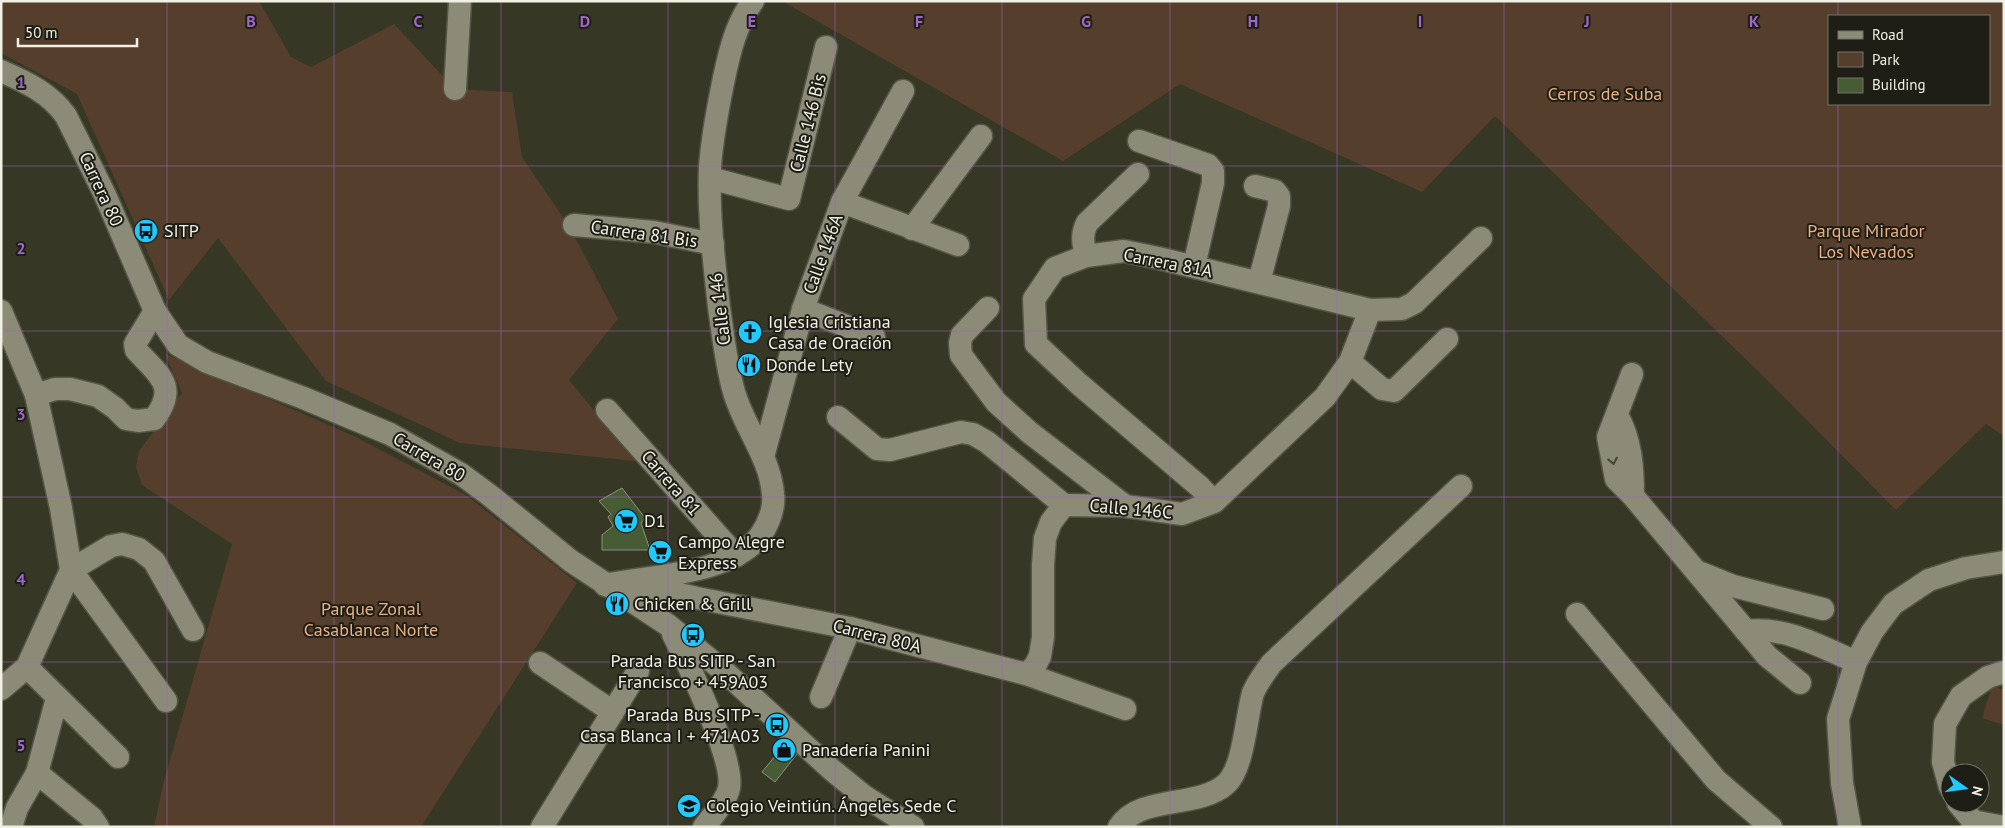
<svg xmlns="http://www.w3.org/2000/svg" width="2005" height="828" viewBox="0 0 2005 828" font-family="'PT Sans',sans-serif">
	<rect width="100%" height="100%" fill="#373725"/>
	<g fill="#553e2b" fill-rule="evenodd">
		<path d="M1,1h258l32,56 20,10 83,-43 61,65 57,3 10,65 47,69 49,93 -49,61 66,81 -175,-18 -134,-62 -108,-143 -49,62 -92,-206 -76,-41z"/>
		<path d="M782,1h1222v435l-18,-12 -90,86 -133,-134 -268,-260 -73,76 -242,-108 -117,77zM1829,16h160v88h-160z"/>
		<path d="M165,354l189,82 112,59 111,88 -156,244h-267l9,-43 69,-240 -90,-59 -6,-18 3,-16 43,-58z"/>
		<path d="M1992,686l12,4v35l-22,-7z"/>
	</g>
	<g fill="#475b34" stroke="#899380">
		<path d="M622,488l23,30 -4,5 9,27h-48v-15l11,-9 -5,-9 3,-3 -12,-13z"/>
		<path d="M785,744l12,10 -22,28 -13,-10z"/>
	</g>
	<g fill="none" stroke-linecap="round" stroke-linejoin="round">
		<g stroke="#555545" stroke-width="25">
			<g id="minor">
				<path d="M1,71c25,11 49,22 65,45l39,79 50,116 23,34 29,17 94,35 89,37 71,40 27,20 83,67 97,64 58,48 106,97 32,26 49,31"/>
				<path d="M455,89l5,-88"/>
				<path d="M1139,141l69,24 5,6v12l-19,83"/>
				<path d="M710,178l79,21 37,-152"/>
				<path d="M1255,186l20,5 4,5v10l-20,76"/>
				<path d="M842,202l116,43"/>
				<path d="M574,225l80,7 59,12"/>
				<path d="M912,229l69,-93"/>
				<path d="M1086,256c-3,-13 -5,-21 1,-33l51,-49"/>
				<path d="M988,308l-26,27 -2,8 1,12 35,47 33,30 96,74"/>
				<path d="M803,309l71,28"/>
				<path d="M1,311l35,84 25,113 10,62 -44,97 -26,22"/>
				<path d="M1350,362l32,27 12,2 53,-52"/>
				<path d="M36,395l19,-6h15l28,7 17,12 11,11 12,2 16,-2c25,-33 5,-44 -18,-69l-1,-6 20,-33"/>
				<path d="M607,410l129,146"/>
				<path d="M1617,415c14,24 16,53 16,81l-17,-17 -8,-42 24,-63"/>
				<path d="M838,417l39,32 13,1 71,-18 12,2 14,8 77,63"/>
				<path d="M763,457l40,-148 39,-107 61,-111"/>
				<path d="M1633,496l134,160 33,27"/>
				<path d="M1214,502l-14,-15 -121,-103 -43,-40 -2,-45 21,-31 31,-12 38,-5 34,7 212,52 32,-1 12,-6 67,-65"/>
				<path d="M1701,573l32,13 90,23"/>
				<path d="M635,584l62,14 153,30 176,46 99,35"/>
				<path d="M605,585c43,-9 127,-11 155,-49 8,-11 15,-28 13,-42 -3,-37 -29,-67 -39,-102 -8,-28 -11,-57 -15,-85 -5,-45 -11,-95 -9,-140 2,-29 8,-60 14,-89 6,-28 12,-54 29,-77"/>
				<path d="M1577,614l139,166 55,47"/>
				<path d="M1746,631c40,-5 75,16 110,31"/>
				<path d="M673,634c14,28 62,126 56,154 -3,14 -16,27 -25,39"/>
				<path d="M540,663l73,49"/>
				<path d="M27,667l91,90"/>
				<path d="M1026,674l9,-8 5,-10 3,-19v-72l2,-27 6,-16 13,-17 61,1 57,8 32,-12 111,-105 25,-35 20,-52"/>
				<path d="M821,697l29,-69"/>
				<path d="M166,701l-95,-131 40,-24 11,-2 17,5 15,12 39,69"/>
				<path d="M37,773l55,45 6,9"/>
				<path d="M1950,787l-7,-25 2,-38 16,-28 27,-19 16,-5"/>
				<path d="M1958,803l20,24"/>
				<path d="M1972,821l32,6"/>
				<path d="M11,827l6,-19 20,-35 20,-75"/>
				<path d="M542,827l96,-156"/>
				<path d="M1119,827c22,-33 79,-18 107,-43 18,-16 20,-67 27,-91 4,-10 12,-20 18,-29l190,-178"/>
				<path d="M1850,827l-8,-44 -4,-64 18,-57 16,-30 21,-28 36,-24 37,-12 38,-6"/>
			</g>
		</g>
		<use href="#minor" stroke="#8b8b77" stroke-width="22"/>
	</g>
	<defs><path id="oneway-chevron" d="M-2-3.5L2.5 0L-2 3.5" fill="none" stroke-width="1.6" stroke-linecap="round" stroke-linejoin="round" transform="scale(1.25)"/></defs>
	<use stroke="#444438" href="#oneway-chevron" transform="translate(1613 461) rotate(79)"/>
	<path fill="none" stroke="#9e67ca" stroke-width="1" stroke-opacity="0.55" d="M167,1v826M334,1v826M501,1v826M668,1v826M835,1v826M1002,1v826M1170,1v826M1337,1v826M1504,1v826M1671,1v826M1838,1v15M1838,104v723M1,166h2003M1,331h2003M1,497h2003M1,662h2003"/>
	<defs>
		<g id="bus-disc" transform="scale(1.25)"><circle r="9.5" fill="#22c9fd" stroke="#1e1e16"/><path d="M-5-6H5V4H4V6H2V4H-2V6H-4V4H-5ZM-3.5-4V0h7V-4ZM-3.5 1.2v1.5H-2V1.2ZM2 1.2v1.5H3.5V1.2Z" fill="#111"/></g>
		<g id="church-disc" transform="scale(1.25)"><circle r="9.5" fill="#22c9fd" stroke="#1e1e16"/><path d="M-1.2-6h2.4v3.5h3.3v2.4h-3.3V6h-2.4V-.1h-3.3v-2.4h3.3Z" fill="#111"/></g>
		<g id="restaurant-disc" transform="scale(1.25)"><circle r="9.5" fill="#22c9fd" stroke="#1e1e16"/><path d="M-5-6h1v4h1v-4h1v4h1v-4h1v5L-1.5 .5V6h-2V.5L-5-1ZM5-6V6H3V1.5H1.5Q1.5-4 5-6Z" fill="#111"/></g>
		<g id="supermarket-disc" transform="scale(1.25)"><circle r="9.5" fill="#22c9fd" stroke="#1e1e16"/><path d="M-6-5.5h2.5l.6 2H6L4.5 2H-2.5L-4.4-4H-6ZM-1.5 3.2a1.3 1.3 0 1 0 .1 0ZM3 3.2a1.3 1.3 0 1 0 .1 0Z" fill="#111"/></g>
		<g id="shop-disc" transform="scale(1.25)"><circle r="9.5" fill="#22c9fd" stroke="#1e1e16"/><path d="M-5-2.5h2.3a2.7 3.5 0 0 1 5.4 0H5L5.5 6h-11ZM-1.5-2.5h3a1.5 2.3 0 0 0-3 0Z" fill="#111"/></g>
		<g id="school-disc" transform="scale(1.25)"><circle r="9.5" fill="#22c9fd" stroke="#1e1e16"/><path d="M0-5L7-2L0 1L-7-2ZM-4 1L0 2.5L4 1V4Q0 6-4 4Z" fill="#111"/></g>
	</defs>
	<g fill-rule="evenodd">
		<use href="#bus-disc" x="146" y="231"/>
		<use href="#church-disc" x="750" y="332"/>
		<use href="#restaurant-disc" x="749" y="365"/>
		<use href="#supermarket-disc" x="626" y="521"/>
		<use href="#supermarket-disc" x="660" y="552"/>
		<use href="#restaurant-disc" x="617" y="604"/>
		<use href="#bus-disc" x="693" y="635"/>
		<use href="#bus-disc" x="777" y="725"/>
		<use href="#shop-disc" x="784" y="750"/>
		<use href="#school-disc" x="689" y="806"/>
	</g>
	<g text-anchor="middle" stroke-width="4" stroke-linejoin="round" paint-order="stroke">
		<g font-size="18" fill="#ecb081" stroke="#1e1e16">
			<text x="1605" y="100">Cerros de Suba</text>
			<text x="1866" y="237">Parque Mirador<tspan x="1866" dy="21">Los Nevados</tspan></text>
			<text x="371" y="615">Parque Zonal<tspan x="371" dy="21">Casablanca Norte</tspan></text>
		</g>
		<g font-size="18" fill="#f0f0e4" stroke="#1e1e16">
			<text transform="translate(808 123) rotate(-76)" y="6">Calle 146 Bis</text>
			<text transform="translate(101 189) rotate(65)" y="6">Carrera 80</text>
			<text transform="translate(644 234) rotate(8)" y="6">Carrera 81 Bis</text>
			<text transform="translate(823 254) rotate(-70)" y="6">Calle 146A</text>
			<text transform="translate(1168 263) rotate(11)" y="6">Carrera 81A</text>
			<text transform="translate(720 309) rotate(-97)" y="6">Calle 146</text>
			<text transform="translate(429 457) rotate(30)" y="6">Carrera 80</text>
			<text transform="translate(671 483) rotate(49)" y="6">Carrera 81</text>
			<text transform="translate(1131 509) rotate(5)" y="6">Calle 146C</text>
			<text transform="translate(877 636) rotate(14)" y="6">Carrera 80A</text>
		</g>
		<g font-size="18" fill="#f0f0e4" stroke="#1e1e16" text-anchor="start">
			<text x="164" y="237">SITP</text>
			<text x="768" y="328">Iglesia Cristiana<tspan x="768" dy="21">Casa de Oración</tspan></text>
			<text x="766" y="371">Donde Lety</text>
			<text x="644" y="527">D1</text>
			<text x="678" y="548">Campo Alegre<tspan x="678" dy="21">Express</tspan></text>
			<text x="634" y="610">Chicken &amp; Grill</text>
			<text x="693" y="667" text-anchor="middle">Parada Bus SITP - San<tspan x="693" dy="21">Francisco + 459A03</tspan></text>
			<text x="760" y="721" text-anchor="end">Parada Bus SITP -<tspan x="760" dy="21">Casa Blanca I + 471A03</tspan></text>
			<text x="802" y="756">Panadería Panini</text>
			<text x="706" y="812">Colegio Veintiún. Ángeles Sede C</text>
		</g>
	</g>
	<g font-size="16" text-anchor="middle" font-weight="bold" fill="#9e67ca" stroke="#1e1e16" stroke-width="4" stroke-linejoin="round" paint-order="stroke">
		<text x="251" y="27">B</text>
		<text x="418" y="27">C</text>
		<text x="585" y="27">D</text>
		<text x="752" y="27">E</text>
		<text x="919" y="27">F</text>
		<text x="1086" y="27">G</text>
		<text x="1253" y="27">H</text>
		<text x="1420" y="27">I</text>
		<text x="1587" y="27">J</text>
		<text x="1754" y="27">K</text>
		<text x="21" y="88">1</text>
		<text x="21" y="254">2</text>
		<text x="21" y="420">3</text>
		<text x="21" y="585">4</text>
		<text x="21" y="751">5</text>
	</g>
	<rect width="2005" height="828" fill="none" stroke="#f0f0e4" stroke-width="5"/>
	<rect x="1828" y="15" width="162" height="90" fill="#1e1e16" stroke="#727268"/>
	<rect x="1838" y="31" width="25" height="8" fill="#8b8b77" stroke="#727268"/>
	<text x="1872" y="40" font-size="15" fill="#f0f0e4">Road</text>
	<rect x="1838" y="52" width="25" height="15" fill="#553e2b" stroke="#727268"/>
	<text x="1872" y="65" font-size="15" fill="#f0f0e4">Park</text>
	<rect x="1838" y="78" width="25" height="15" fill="#475b34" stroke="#727268"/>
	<text x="1872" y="90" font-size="15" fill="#f0f0e4">Building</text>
	<g transform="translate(1965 788) rotate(104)"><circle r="24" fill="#1e1e16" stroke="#727268"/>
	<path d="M0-4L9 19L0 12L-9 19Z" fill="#22c9fd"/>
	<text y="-8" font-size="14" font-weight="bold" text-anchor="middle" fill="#f0f0e4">N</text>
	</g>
	<path d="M18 38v8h119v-8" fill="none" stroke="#f0f0e4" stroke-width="2.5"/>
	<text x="25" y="38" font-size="15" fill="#f0f0e4" stroke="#1e1e16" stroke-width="4" paint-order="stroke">50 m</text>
</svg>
